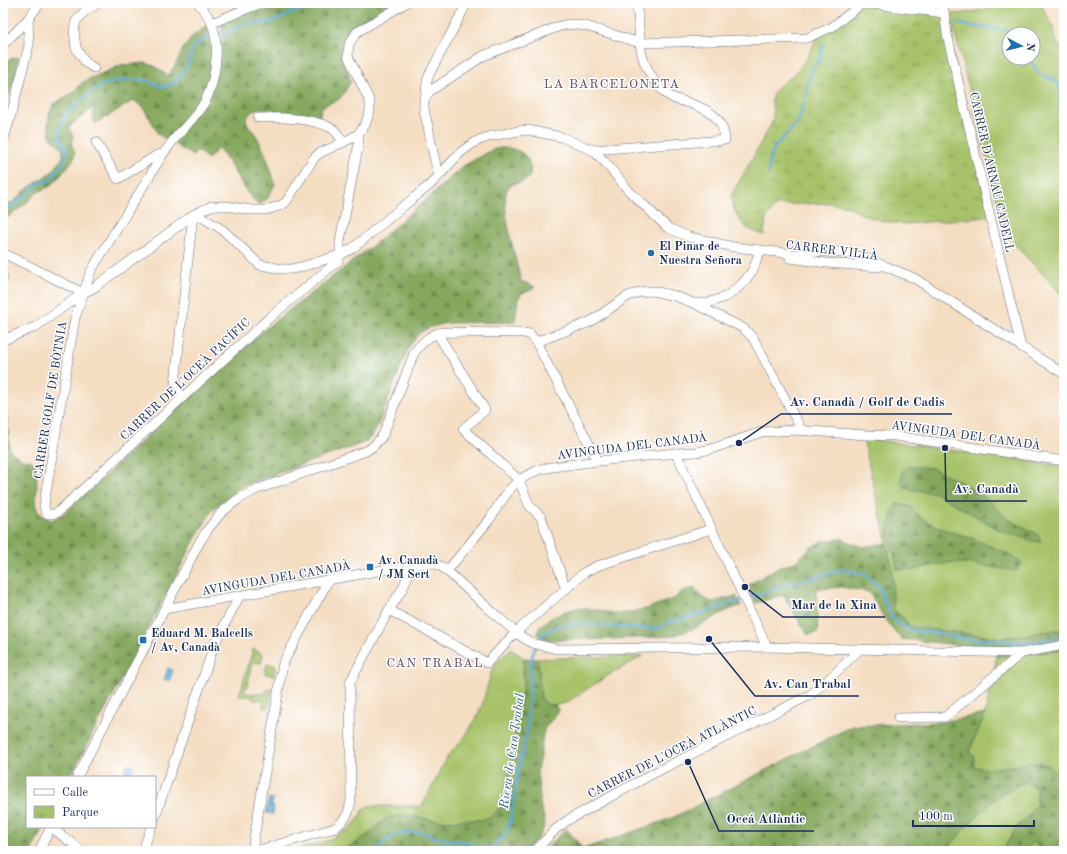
<svg xmlns="http://www.w3.org/2000/svg" width="1067" height="854" viewBox="0 0 1067 854" font-family="'Old Standard TT',serif">
	<defs>
		<pattern id="forest-firs" width="22" height="20" patternUnits="userSpaceOnUse"><rect width="22" height="20" fill="#85a85d"/><path d="M5 1l3.5 6h-7zM16 11l3.5 6h-7z" fill="#6c8950"/></pattern>
		<pattern id="park-tufts" width="24" height="20" patternUnits="userSpaceOnUse"><rect width="24" height="20" fill="#a7c269"/><path d="M3 7l-1-3M5 7V3M7 7l1-3M15 17l-1-3M17 17v-4M19 17l1-3" fill="none" stroke="#879e5a"/></pattern>
		<pattern id="garden-furrows" width="10" height="10" patternUnits="userSpaceOnUse"><rect width="10" height="10" fill="#a7c269"/><path d="M-1 1l2-2M0 10L10 0M9 11l2-2" fill="none" stroke="#879e5a"/></pattern>
	</defs>
	<rect width="100%" height="100%" fill="#fff"/>
	<filter id="ink" filterUnits="userSpaceOnUse"><feTurbulence type="fractalNoise" baseFrequency=".025" numOctaves="2"/><feDisplacementMap in="SourceGraphic" scale="8" xChannelSelector="R" yChannelSelector="G"/><feConvolveMatrix kernelMatrix="1 2 1 2 8 2 1 2 1" color-interpolation-filters="sRGB"/></filter>
	<filter id="wash" filterUnits="userSpaceOnUse"><feTurbulence type="fractalNoise" baseFrequency=".012" numOctaves="4" result="noise"/><feDisplacementMap in="SourceGraphic" scale="16" xChannelSelector="R" yChannelSelector="G"/><feGaussianBlur stdDeviation="0.9" result="paint"/><feColorMatrix in="noise" values="0 0 0 0 0 0 0 0 0 0 0 0 0 0 0 0 0 1.4 0 .05"/><feComposite in="paint" operator="in"/></filter>
	<g filter="url(#wash)">
		<rect width="100%" height="100%" fill="#f4ddc1"/>
		<g fill="#a7c269" stroke="#617864" fill-rule="evenodd">
			<path d="M1019,3h16l7,3 10,19 5,18 7,10v244l-58,-62 -56,-221 16,-1zM1009,34h24v24h-24z"/>
			<path d="M863,438l201,28v163l-62,9 -91,-11 -18,-19 -1,-41z"/>
			<path d="M511,649l13,9 -1,15 1,8 -19,113 -2,7 -4,7 -4,5 -6,5 -8,2 -39,1 -33,-4 -30,6 -4,6 -6,5 -12,9 -16,8h-49l30,-8 27,-14 10,-11 3,-7 6,-5h54l26,-50 16,-18 12,-19 6,-14 10,-35 4,-7z"/>
			<path d="M1064,650v201h-139l44,-99 16,-38 10,-45 1,-12z"/>
			<path d="M643,656l-36,20 -41,27 -11,2h-7l-6,-5 -2,-7 -1,-21 -2,-13 49,-2z"/>
		</g>
		<g fill="url(#forest-firs)" stroke="#506c5e">
			<path d="M284,3h111l-44,25 -7,10 -2,13 3,14 6,16 -9,15 -4,4 -10,4 -7,4 -1,7 -5,4 -55,-11 -8,3 -6,8c3,12 7,9 11,18 8,15 14,31 18,47l-7,14 -9,7 -10,-10 -30,-47 -11,11 -11,-9 -4,6 -35,-22 -6,-12 -9,-14 -9,-8 -39,24 -2,-5 1,-12 -25,20 4,10 -1,9 3,6 -1,7 -15,18 -7,8 -14,7 -13,12 -22,17v-17h5l5,-2 14,-13 26,-18 10,-14v-5l-3,-6 -7,-6 -3,-5 -2,-10 1,-10 4,-10 10,-7 8,-4 11,-11 9,-5 22,-9 7,-4 26,-2 10,4 12,9 8,-12 7,-15 9,-12 15,-12 3,21 13,-3 -2,-19 35,-16 18,-2z"/>
			<path d="M18,57v7l-1,8 -14,40v-47l7,-6z"/>
			<path d="M500,148c18,-1 33,7 30,28 -1,1 -3,3 -4,4 -7,4 -15,2 -19,10 -7,14 10,74 14,91l14,6 -6,4 -7,2 -4,6 -3,22 -7,1 -62,1 -15,4 -7,3 -6,4 -10,15 -31,78c-3,8 -7,12 -14,16l-121,43 -29,23 -17,28 -126,240h-43v50h17l-13,24h-28v-470l7,70 12,8 8,1 6,5c0,7 1,15 1,22 -2,17 -4,27 15,33l14,-8 111,-104 93,-83 102,-79 60,-52 31,-28 29,-16z"/>
			<path d="M3,270l5,3c3,6 0,10 -5,15z"/>
			<path d="M908,466l24,2 27,13 27,17 22,21 15,8 14,7 4,8 -8,-1 -32,-10 -65,-38 -30,-4 -5,-8 2,-11z"/>
			<path d="M898,503l13,4 10,11 19,10 31,10 35,15 16,10 -6,8 -50,-8h-17l-20,3 -15,4 -17,-1 -2,-10 -7,-23 3,-23z"/>
			<path d="M842,539l20,8 24,-4 6,24 1,41 18,19 91,11 62,-9v21l-68,7v-8l-95,-10 -15,-18 -17,-29 -27,-5 -26,2 2,43 -10,3 -25,-40 -27,8 -9,-17 28,-17 20,-7 15,-14 12,-7z"/>
			<path d="M694,588l8,9 10,5 24,-6 5,9 -19,8 -27,15 -22,8 -56,3 -71,1 -9,-6 3,-8 8,-6 17,-9 12,-3 16,1 24,5 29,-5 29,-11 6,-6z"/>
			<path d="M524,658l13,1 2,13 1,21 2,7 6,5h7l4,6 -14,17 -2,7 -3,21 -3,16 3,24v8l4,14v7l-2,7 -5,7 -12,12h-184c10,-5 20,-11 29,-18 7,-5 11,-13 21,-16 15,-4 36,3 52,4 6,0 12,-1 18,-1 25,1 36,0 44,-26l19,-113 -1,-8z"/>
			<path d="M985,714l-16,38 5,4v10l10,3 30,-3 11,-3h15l9,3 11,9 4,5v49l-7,18 -7,4h-9l-6,-9 -10,6 -2,3h-21l16,-26 10,-8 9,-14v-14l-11,-7c-34,11 -57,44 -81,69h-401l22,-23 17,21 89,-31 180,-92 89,-4z"/>
		</g>
		<path fill="url(#park-tufts)" stroke="#617864" d="M863,3l81,10 46,204 -87,7 -21,-3 -21,-7 -13,-8 -18,-3 -54,2 -10,14 -2,16c-4,-2 -10,-3 -15,-6 -12,-7 -16,-21 -18,-33l40,-71c1,-3 2,-6 2,-9 1,-9 -4,-15 1,-24 6,-8 14,-12 21,-19 10,-11 19,-26 23,-40z"/>
		<g fill="url(#garden-furrows)" stroke="#617864">
			<path d="M253,649l10,5 -2,9 -9,-1 -5,26h-2l-1,4 10,2v-1h12l1,-5 5,1 -3,19h-6v-8h-10v-3l-14,-1z"/>
			<path d="M267,664l9,1 -2,11 -9,-2z"/>
		</g>
		<g fill="#5ba9d4" stroke="#3b6c99">
			<path d="M168,668l5,2 -4,11 -5,-2z"/>
			<path d="M128,763l6,3 -5,11h-7z"/>
			<path d="M269,798l4,1 -1,8h2l-1,7 -7,-1z"/>
		</g>
		<g fill="none" stroke-linecap="round" stroke-linejoin="round">
			<g stroke="#5ba9d4" stroke-width="2.5">
				<path d="M957,23c6,1 12,3 19,4 16,2 25,0 41,7"/>
				<path d="M217,35l8,-1 10,-5 8,-5 28,-2 21,-9 19,-6 6,-4"/>
				<path d="M1031,58l1,4 6,11 18,8 5,10 -1,26 4,10"/>
				<path d="M768,174l1,-12 5,-14 24,-27 5,-14 5,-24 5,-16 7,-8 3,-15"/>
				<path d="M3,211l9,-5 20,-16 5,-6 13,-4 5,-7 7,-8 4,-7 1,-9 -8,-12c1,-20 12,-29 28,-41 4,-3 8,-7 12,-9 13,-7 31,-8 45,-7 11,1 12,10 26,5 6,-2 17,-17 19,-23 2,-4 1,-9 3,-12 4,-7 13,-12 20,-14"/>
				<path d="M746,598l36,-12 58,-16h6l15,3 4,1 5,5 9,8 11,27 4,6 6,5 14,6 20,2 31,6 35,1 24,3 17,-2 23,-5"/>
				<path d="M371,851l26,-17 14,-2 13,1 13,5 29,4 13,5 11,1 15,-12 5,-12 9,-56 8,-38 4,-68c2,-9 4,-18 10,-25 21,-27 86,-3 117,-9 5,-1 9,-5 14,-7 6,-1 12,-2 18,-4 17,-5 34,-12 52,-17"/>
			</g>
		</g>
	</g>
	<g filter="url(#ink)">
		<g fill="none" stroke-linecap="round" stroke-linejoin="round">
			<g stroke="#676c81" stroke-width="10">
				<g id="minor">
					<path d="M198,3c5,6 11,13 14,21 9,23 3,66 -12,85 -7,10 -16,19 -24,28 -5,6 -9,12 -13,17l-72,117 -16,47 -30,180 -1,9 2,6c4,2 8,1 12,-1l210,-193 70,-58 2,-6v-14l19,-98 -1,-9"/>
					<path d="M865,3l79,10"/>
					<path d="M943,3l4,31 74,313"/>
					<path d="M212,23l39,-16 14,-4"/>
					<path d="M3,45l25,-26 12,-16"/>
					<path d="M94,68l-8,-5 -10,-15 -2,-18 2,-9 9,-10 14,-8"/>
					<path d="M426,95l1,-14 3,-8 37,-70"/>
					<path d="M258,118c20,-1 60,0 76,12 4,3 6,8 9,13"/>
					<path d="M3,141l7,-22 19,-74 -1,-26"/>
					<path d="M96,142l22,37 39,-24 6,-1"/>
					<path d="M592,150l133,-10c-2,-25 -18,-31 -39,-38 -5,-1 -10,-3 -15,-5 -9,-6 -17,-15 -22,-25 -11,-19 -9,-37 -11,-58l-2,-6 -5,-5"/>
					<path d="M439,176c-5,-16 -8,-33 -11,-50 -2,-7 -5,-16 -4,-25 1,-4 3,-7 6,-10l53,-35 77,-30 10,-2 16,2 54,17 167,-5 25,-11 31,-24"/>
					<path d="M193,215l10,3 20,12 37,35 22,4h10l9,-2 39,-12 13,-7 48,-40 30,-24 29,-31 9,-7 10,-6 12,-4 28,-5 9,-1 9,2 24,5 31,13 12,11 25,30 39,37 21,9 45,10 60,7 31,-3 13,1 27,6 49,20 150,96"/>
					<path d="M3,253l80,40"/>
					<path d="M790,258l37,5 52,4"/>
					<path d="M695,304l48,24 10,10 49,93"/>
					<path d="M437,333l48,77 -22,19 56,51 10,25 12,12 25,72"/>
					<path d="M3,340l32,-13 48,-34 12,-6 98,-72 18,-9h15l25,4h15l13,-4 6,-3 4,-5 14,-23 12,-18 5,-4 30,-14 8,-5 7,-9 5,-14v-9l-22,-46 1,-12 8,-12 49,-29"/>
					<path d="M536,342l54,-20 38,-26 12,-4 13,-1 22,5 18,7h15l20,-7 15,-13 10,-13 7,-20"/>
					<path d="M183,397c-5,-4 -7,-7 -8,-13l9,-88 9,-81"/>
					<path d="M676,453l91,194"/>
					<path d="M447,571l43,-52 9,-15 12,-16 8,-8 13,-7 9,-4 11,-2 46,-6 78,-8 21,-1 14,-3 51,-17 33,-2 71,5 29,1 169,25"/>
					<path d="M164,609l248,-44c17,-2 22,-5 35,6l51,46 21,18 13,8 24,6 211,-2 255,6 42,-8"/>
					<path d="M389,610l98,53 29,-31 69,-60 12,-6 114,-37"/>
					<path d="M898,718l47,-1 77,-64"/>
					<path d="M77,777l122,-234 9,-14 13,-16 16,-13 18,-10 111,-39c8,-4 12,-9 17,-16l31,-82c8,-11 16,-19 30,-21l79,1 7,1 6,8 62,119"/>
					<path d="M155,817l60,-174 24,-46"/>
					<path d="M51,827l31,24"/>
					<path d="M39,851l12,-24"/>
					<path d="M143,851l8,-24"/>
					<path d="M252,851l31,-188 45,-82"/>
					<path d="M256,851l79,-23c11,-9 14,-14 16,-28l-1,-118 39,-72 14,-22 9,-23"/>
					<path d="M535,851l21,-22 12,-9 86,-47 156,-78 17,-14 33,-32"/>
				</g>
			</g>
			<use href="#minor" stroke="#fff" stroke-width="9"/>
		</g>
	</g>
	<g fill="#1f6fb2" stroke="#fff" stroke-width="1.5">
		<circle cx="651" cy="253" r="4"/>
		<rect x="366" y="563" width="8" height="8" rx="2"/>
		<rect x="139" y="636" width="8" height="8" rx="2"/>
	</g>
	<g text-anchor="middle" stroke-width="3" stroke-linejoin="round" paint-order="stroke">
		<g font-size="12" fill="#1b2f5e" stroke="#fff">
			<text transform="translate(992 172) rotate(77)" y="4">CARRER D'ARNAU CADELL</text>
			<text transform="translate(832 250) rotate(7)" y="4">CARRER VILLÀ</text>
			<text transform="translate(185 379) rotate(-43)" y="4">CARRER DE L'OCEÀ PACÍFIC</text>
			<text transform="translate(50 400) rotate(-81)" y="4">CARRER GOLF DE BÒTNIA</text>
			<text transform="translate(966 435) rotate(8)" y="4">AVINGUDA DEL CANADÀ</text>
			<text transform="translate(632 446) rotate(-7)" y="4">AVINGUDA DEL CANADÀ</text>
			<text transform="translate(276 578) rotate(-10)" y="4">AVINGUDA DEL CANADÀ</text>
			<text transform="translate(672 752) rotate(-27)" y="4">CARRER DE L'OCEÀ ATLÀNTIC</text>
		</g>
		<g font-size="12" font-weight="bold" fill="#1b2f5e" stroke="#fff" text-anchor="start">
			<text x="659" y="250">El Pinar de<tspan x="659" dy="14">Nuestra Señora</tspan></text>
			<text x="378" y="564">Av. Canadà<tspan x="378" dy="14">/ JM Sert</tspan></text>
			<text x="151" y="637">Eduard M. Balcells<tspan x="151" dy="14">/ Av, Canadà</tspan></text>
		</g>
		<g font-size="13" letter-spacing="1" fill="#64536d" stroke="#fff">
			<text x="612" y="88">LA BARCELONETA</text>
			<text x="435" y="667">CAN TRABAL</text>
		</g>
		<g font-size="13" font-style="italic" fill="#35608d" stroke="#fff">
			<text transform="translate(511 751) rotate(-82)" y="5">Riera de Can Trabal</text>
		</g>
	</g>
	<path fill="none" stroke="#1b2f5e" stroke-width="1.5" d="M739 443L781 414H952M945 448L946 501H1027M745 587L783 617H885M709 639L755 696H859M688 762L719 831H814"/>
	<g fill="#1b2f5e" stroke="#fff" stroke-width="1.5">
		<circle cx="739" cy="443" r="4"/>
		<circle cx="945" cy="448" r="4"/>
		<circle cx="745" cy="587" r="4"/>
		<circle cx="709" cy="639" r="4"/>
		<circle cx="688" cy="762" r="4"/>
	</g>
	<g font-size="13" text-anchor="middle" font-weight="bold" fill="#1b2f5e" stroke="#fff" stroke-width="3" stroke-linejoin="round" paint-order="stroke">
		<text x="867" y="406">Av. Canadà / Golf de Cadis</text>
		<text x="986" y="493">Av. Canadà</text>
		<text x="834" y="609">Mar de la Xina</text>
		<text x="807" y="688">Av. Can Trabal</text>
		<text x="766" y="823">Oceá Atlàntic</text>
	</g>
	<rect width="1067" height="854" fill="none" stroke="#fff" stroke-width="16"/>
	<rect x="26" y="776" width="130" height="52" fill="#ffffff" stroke="#a4acbf"/>
	<rect x="34" y="789" width="20" height="6" fill="#ffffff" stroke="#a4acbf"/>
	<text x="62" y="796" font-size="12" fill="#1b2f5e">Calle</text>
	<rect x="34" y="806" width="20" height="12" fill="url(#park-tufts)" stroke="#a4acbf"/>
	<text x="62" y="816" font-size="12" fill="#1b2f5e">Parque</text>
	<g transform="translate(1021 46) rotate(97)"><circle r="19" fill="#ffffff" stroke="#a4acbf"/>
	<path d="M0-3L7 15L0 10L-7 15Z" fill="#1f6fb2"/>
	<text y="-6" font-size="11" font-weight="bold" text-anchor="middle" fill="#1b2f5e">N</text>
	</g>
	<path d="M913 820v6h121v-6" fill="none" stroke="#1b2f5e" stroke-width="2"/>
	<text x="919" y="820" font-size="12" fill="#1b2f5e" stroke="#ffffff" stroke-width="3" paint-order="stroke">100 m</text>
</svg>
